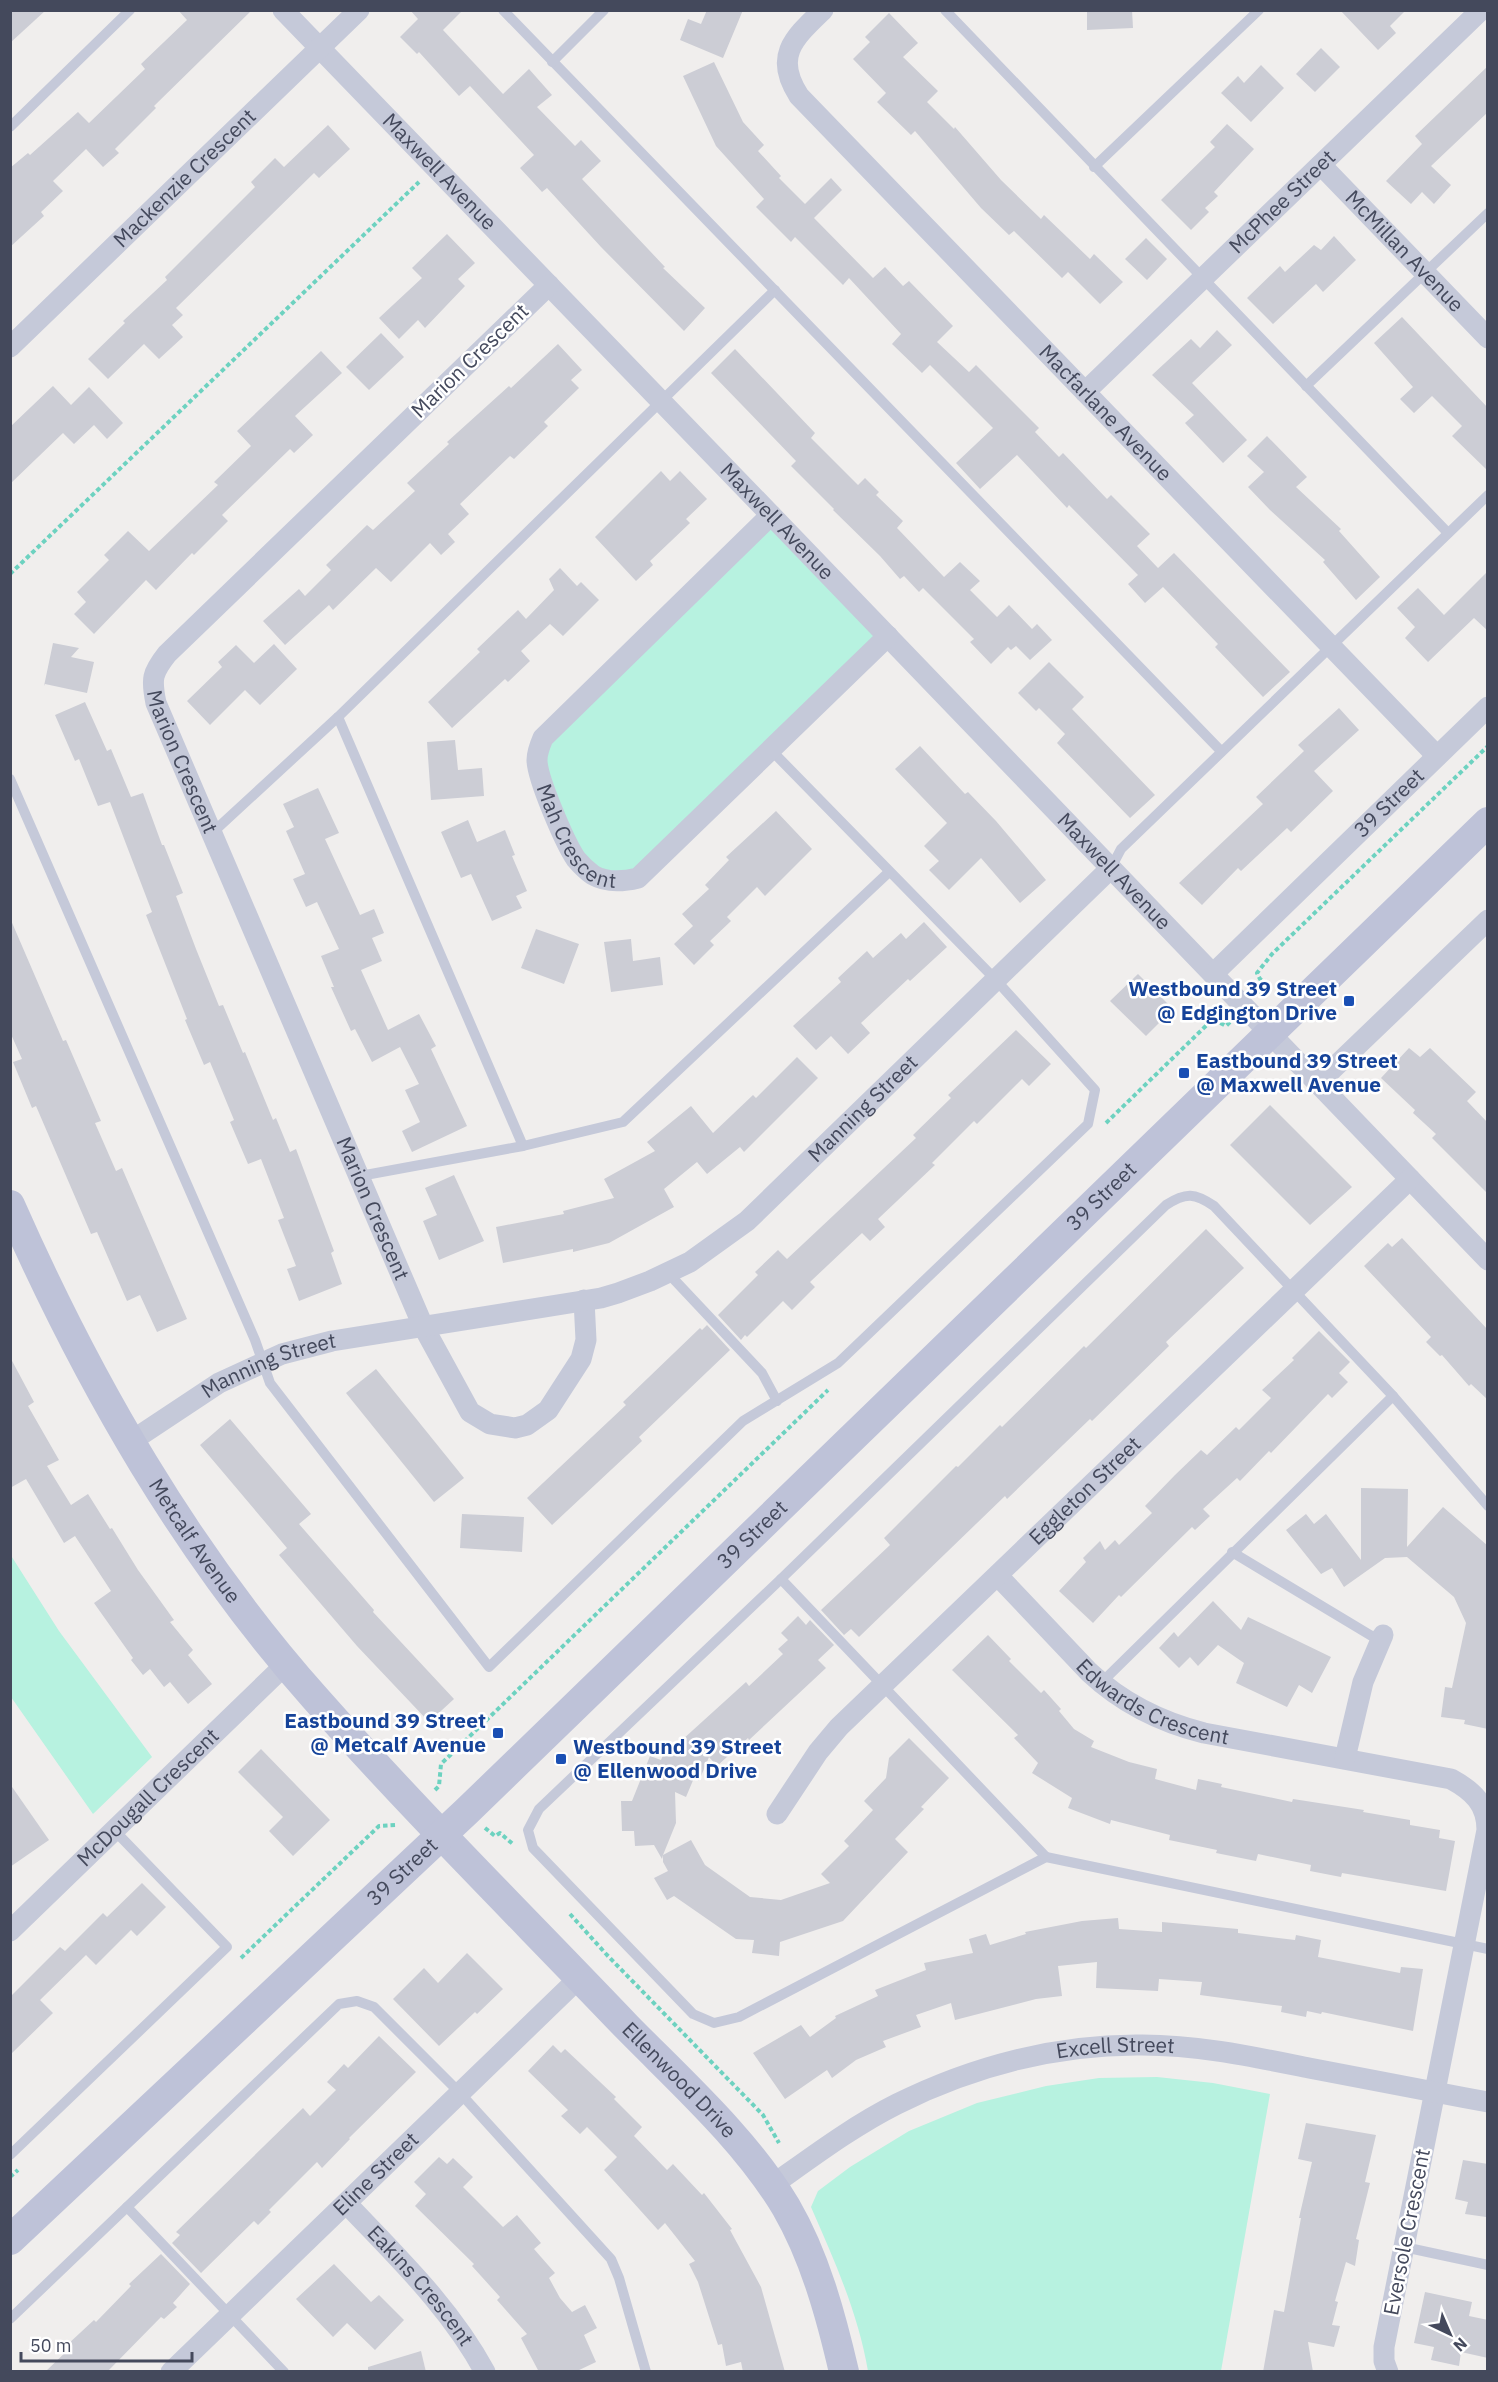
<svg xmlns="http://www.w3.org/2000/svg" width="1498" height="2382" viewBox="0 0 1498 2382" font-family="'IBM Plex Sans',sans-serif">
	<rect width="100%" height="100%" fill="#f0eeed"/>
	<g fill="#b7f2e0">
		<path d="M771,515l117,121 -240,233 -54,7 -52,-92 1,-46z"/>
		<path d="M10,1554l49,77 93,126 -59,57 -82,-117z"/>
		<path d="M1157,2077l56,6 57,11 -49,277h-353c-10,-58 -33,-109 -57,-164l7,-16 32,-24 59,-36 68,-28 69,-17 53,-8z"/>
	</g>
	<g fill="#cccdd5">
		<path d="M10,10h36l-36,33z"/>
		<path d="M178,10h74l-98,96 2,2 -41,41 4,4 -16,14 -17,-18 -33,32 10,10 -22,21 3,4 -34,31v-79l18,-15 2,2 48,-43 11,11 56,-54 -4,-5 46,-44z"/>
		<path d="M410,10h53l-20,20 60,64 26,-25 23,26 -15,12 38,39 6,-6 20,21 -19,18 83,88 -2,1 42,40 -21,23 -83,-84 -54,-59 -5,4 -22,-24 14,-13 -64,-69 -11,10 -40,-44 -2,2 -17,-17 18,-18z"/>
		<path d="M707,10h36l-20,48 -43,-18 8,-21 13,5z"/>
		<path d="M1087,10h45l1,18 -46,2z"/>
		<path d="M1340,10h66l-16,16 6,7 -18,17z"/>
		<path d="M889,13l29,30 -15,14 35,34 -11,11 27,27 1,-2 46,53 40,39 3,-4 46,44 4,-5 29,28 -23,22 -32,-32 -6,6 -48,-47 -5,4 -28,-27 -66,-77 -4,4 -34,-33 9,-9 -33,-34 17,-17 -5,-5z"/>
		<path d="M1321,48l19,19 -25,25 -19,-18z"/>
		<path d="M714,62l29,60 21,23 -6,6 23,25 -2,2 26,26 26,-26 11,12 -28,28 59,60 12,-11 18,19 6,-5 44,45 -16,16 32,30 7,-7 63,63 -4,4 24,25 4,-4 44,46 4,-4 39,39 -13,12 21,22 16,-15 116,119 -27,25 -48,-50 3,-3 -55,-57 -18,16 -17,-19 10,-9 -69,-70 -2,3 -50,-53 -37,34 -24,-26 37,-35 -63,-63 -8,8 -30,-29 9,-10 -52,-56 -6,7 -48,-48 -4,5 -35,-35 8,-8 -48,-53 -33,-70z"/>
		<path d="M1261,65l23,23 -33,34 -30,-29 17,-17 6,7z"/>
		<path d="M1488,66v46l-57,54 20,19 -17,19 -12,-12 -11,12 -25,-23 36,-37 -7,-8z"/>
		<path d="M1227,124l27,25 -40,43 4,4 -13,12 4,4 -18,18 -30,-30 54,-53 -5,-5z"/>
		<path d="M328,125l22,24 -31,29 -5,-5 -138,135 7,7 -11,10 11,12 -24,22 -15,-15 -36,35 -20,-20 37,-36 -2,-2 44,-41 -2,-3 90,-90 -4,-5 24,-24 9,9z"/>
		<path d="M447,234l28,29 -17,16 7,7 -40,42 -7,-8 -19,19 -20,-21 43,-40 -10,-10z"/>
		<path d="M1334,236l22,24 -33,32 -7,-8 -43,40 -26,-26 33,-32 5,6 29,-27 7,5z"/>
		<path d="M1146,238l21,21 -20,21 -22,-21z"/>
		<path d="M1402,317l86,91v63l-36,-35 10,-10 -30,-30 -18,17 -14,-14 13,-12 -39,-44z"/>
		<path d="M1217,330l15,15 -40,38 55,57 -24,23 -38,-40 9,-8 -42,-40 39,-36 9,9z"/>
		<path d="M381,333l23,24 -35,33 -23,-23z"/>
		<path d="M558,344l24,26 -11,10 8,8 -35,34 4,4 -34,33 -4,-3 -50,48 9,10 -21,20 7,8 -14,13 -11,-12 -39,39 -15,-14 -43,42 -4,-5 -44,40 -22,-24 36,-32 6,7 26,-26 -5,-5 41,-40 6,5 42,-39 -8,-8 42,-39 -2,-2 62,-56 2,2z"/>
		<path d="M735,349l80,84 -4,5 47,47 7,-7 14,14 -3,3 27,26 -6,7 47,49 16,-15 20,19 -10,9 27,27 12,-12 23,24 5,-5 15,16 -22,20 -14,-14 -5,4 -3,-3 -17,17 -21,-22 4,-3 -51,-51 -4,4 -15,-16 -4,3 -20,-23 -47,-46 1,-1 -43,-43 5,-5 -85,-88z"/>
		<path d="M321,351l21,22 -47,43 18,19 -19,18 -4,-4 -68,66 6,6 -34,34 -2,-2 -36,37 -10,-10 -52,54 -20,-20 12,-12 -9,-10 32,-32 -5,-5 24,-24 21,20 69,-66 -4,-3 37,-36 -14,-15z"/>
		<path d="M53,386l18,19 18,-18 34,36 -16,16 -13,-14 -20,19 -11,-11 -53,51v-57z"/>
		<path d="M1267,436l40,41 -11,10 45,42 -2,2 41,46 -24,23 -33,-38 2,-2 -55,-50 -22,-23 16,-15 -17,-16z"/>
		<path d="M661,471l9,10 10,-10 27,28 -21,20 4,4 -40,38 3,4 -17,16 -41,-44z"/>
		<path d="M560,568l17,18 4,-4 18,18 -36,36 -13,-12 -29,27 9,10 -22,21 -3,-3 -53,49 -24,-26 52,-50 -3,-3 41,-39 8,9 28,-29 -5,-11z"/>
		<path d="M1488,571v60l-14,-13 -46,44 -23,-24 10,-11 -18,-19 21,-20 26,27z"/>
		<path d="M53,643l26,5 -8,9 23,5 -7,31 -42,-9 -1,2z"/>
		<path d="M274,644l23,25 -37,36 -15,-15 -35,35 -23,-24 35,-34 -4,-5 18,-17 18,18z"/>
		<path d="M1049,662l35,35 -12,12 83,86 -25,23 -73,-75 8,-9 -26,-26 -3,3 -18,-18z"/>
		<path d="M85,702l22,49 4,-2 20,48 12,-4 19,52h2l19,48 -7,3 20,53 23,57 4,-1 20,48 2,-1 28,68 3,-2 14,34 6,-3 38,102 -3,2 11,31 -43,17 -12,-32 9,-3 -18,-46 6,-2 -23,-59 -13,5 -18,-42 4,-2 -24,-58 -6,3 -19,-45 2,-1 -41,-104 6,-3 -42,-110 -12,4 -19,-47 -4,2 -20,-46z"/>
		<path d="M1339,708l20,22 -45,41 19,20 -42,41 -4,-4 -46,43 -3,-3 -36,37 -23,-22 84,-79 -7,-7 48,-46 -6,-6z"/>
		<path d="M455,740l3,30 24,-2 2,28 -53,4 -4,-58z"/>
		<path d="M920,746l45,48 3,-2 28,29 50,59 -26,23 -39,-45 -32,32 -20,-20 10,-9 -15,-15 23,-23 -52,-54z"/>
		<path d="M318,788l21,45 -14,6 35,76 14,-6 10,24 -12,5 10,23 -21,9 27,60 31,-16 17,32 -5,3 36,77 -55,26 -10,-21 18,-9 -15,-32 14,-6 -19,-37 -28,15 -17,-33 -4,2 -20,-44h3l-13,-31 18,-7 -22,-47 -11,5 -13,-28 12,-5 -19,-43 8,-4 -11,-23z"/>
		<path d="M776,811l36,38 -47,47 -8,-9 -30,30 4,4 -21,20 4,4 -20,20 -20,-21 19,-18 -11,-12 27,-25 -4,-4 24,-25 -3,-3z"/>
		<path d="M468,820l9,22 28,-12 10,25 -3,1 15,35 -11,5 6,12 -30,13 -21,-47 -10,4 -20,-46z"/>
		<path d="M10,918l53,123 3,-1 35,81 -6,2 21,48 6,-3 65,151 -30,13 -17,-37 -13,6 -30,-69 -6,2 -55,-128 -4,2 -19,-46 9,-3 -12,-27z"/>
		<path d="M924,922l23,25 -37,34 -2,-2 -47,44 9,10 -22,21 -17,-18 -15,14 -23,-24 48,-44 -3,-4 29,-27 6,7 28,-25 5,6z"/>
		<path d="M536,929l43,15 -15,40 -43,-16z"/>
		<path d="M631,939l2,22 27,-4 3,28 -52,7 -7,-50z"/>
		<path d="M1138,974l35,35 -27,27 -36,-35z"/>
		<path d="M1016,1030l35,34 -22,22 -7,-7 -45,45 -3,-3 -42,42 3,2 -57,54 7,8 -15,14 -8,-8 -52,49 5,5 -23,23 -9,-9 -36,36 -2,-2 -4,5 -23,-25 40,-40 -3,-3 23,-22 9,9 129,-121 -3,-3 38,-37 -3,-3z"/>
		<path d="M1409,1048l11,9 10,-9 46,44 -9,9 21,22v71l-56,-56 4,-4 -23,-21 2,-3 -34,-32z"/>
		<path d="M797,1057l21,21 -74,74 -4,-5 -33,27 -10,-12 -33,27 10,18 -65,36 -36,9v-3l-70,14 -7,-36 68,-13 -1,-3 51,-13 -10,-19 51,-28 -8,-9 44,-36 22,27 40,-38 3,3z"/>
		<path d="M1270,1105l82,82 -42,38 -80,-80z"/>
		<path d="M454,1175l30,66 -45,19 -16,-39 14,-6 -12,-27z"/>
		<path d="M1206,1229l38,39 -78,74 3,4 -77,75 -2,-2 -83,80 -2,-3 -146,141 -8,-8 -7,6 -23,-25 69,-65 -6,-7 72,-72 2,1 42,-42 2,2 82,-81 2,2z"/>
		<path d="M1402,1238l86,92v70l-17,-16 -2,2 -27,-31 -2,1 -14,-14 5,-5 -67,-71 24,-23 4,4z"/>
		<path d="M707,1325l23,25 -91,87 3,4 -90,84 -25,-27 99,-93 -3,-3 77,-74 2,2z"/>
		<path d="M1319,1331l31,31 -11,11 9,9 -16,16 -4,-4 -57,59 -2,-2 -29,30 -3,-3 -34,31 7,7 -15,14 -3,-3 -71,70 -2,-2 -26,28 -34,-32 27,-29 -3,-4 17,-17 5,9 10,-10 4,5 33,-32 -7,-7 30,-31 26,-25 6,5 29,-28 3,3 32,-32 -9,-8 32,-30 -2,-2z"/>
		<path d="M10,1357l24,45 -6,4 31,54 -12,6 24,39 17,-11 22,35 2,-1 26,42 36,50 -4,2 23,28 -5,5 24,29 -24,20 -18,-22 -6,5 -14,-18 -7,6 -12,-15 2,-2 -39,-55 17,-12 -36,-55 -11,7 -38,-64 -16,9z"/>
		<path d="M376,1369l88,109 -30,24 -88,-109z"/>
		<path d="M230,1419l81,95 -12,10 75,86 -1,2 81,87 -25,23 -72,-76 -78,-91 8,-7 -87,-103z"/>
		<path d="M1361,1488l47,1 -1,58 36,-40 45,39v183l-24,-5 1,-4 -24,-3 4,-30 7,1 14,-65 -12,-26 -47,-40 -22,1 -41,29 -12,-19 -11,6 -35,-44 20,-16 8,10 12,-10 35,46z"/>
		<path d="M462,1514l62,3 -2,35 -62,-4z"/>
		<path d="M1213,1601l28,29 7,-13 83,40 -19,36 -13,-8 -12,22 -51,-24 8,-20 -26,-18 -20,21 -8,-9 -11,11 -20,-20 15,-16 4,5z"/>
		<path d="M798,1616l8,9 4,-5 24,25 -16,15 8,8 -77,72 -1,-2 -31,28 -8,-9 -10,24 -5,-3 -8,19 -11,-5 1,31 -13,32 28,-15 14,25 45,32 31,3 49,-17 -9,-9 28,-28 -5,-5 29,-31 -9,-9 22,-23 3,-20 20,-20 40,40 -28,29 3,2 -29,30 13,13 -65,69 -63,21 -1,14 -27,-3 2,-13 -18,-1 -62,-43 -7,4 -13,-22 14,-7 -5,-9v-7l-1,4 -8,-14 -19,1 -1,-15h-12l-1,-30h11l18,-45 11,4 5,-12 5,2 75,-68 3,4 34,-32 -5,-5 10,-9 -7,-7z"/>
		<path d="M988,1635l23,24 -2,2 32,32 3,-3 17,19 -2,2 15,18 20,12 -3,6 38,15 28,7 -2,10 41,11 2,-11 24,5 -1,3 71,15 1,-3 71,11 -1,2 47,8v5l30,5 -1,8 16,3 -9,50 -104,-18 -1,4 -31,-6 1,-6 -53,-11 -2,7 -40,-8 1,-3 -48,-10 1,-5 -59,-15 -1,4 -42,-16 4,-10 -40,-25 6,-10 -24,-25 4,-3 -66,-65z"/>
		<path d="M261,1749l69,71 -37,36 -24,-25 14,-14 -45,-45z"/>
		<path d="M10,1784l39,56 -39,27z"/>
		<path d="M142,1883l24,24 -29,29 -6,-6 -35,35 -10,-10 -46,45 13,13 -43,42v-58l50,-50 5,4 38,-38 4,4z"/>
		<path d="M1118,1918l1,11 43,3v-10l76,7v4l57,7 1,-5 25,5 -3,17 82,16 1,-6 22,2 -10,62 -91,-19 -1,2 -14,-3 -1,6 -25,-5 1,-6 -82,-11 2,-13 -43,-3 -1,12 -62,-3 1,-26 -39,4 4,30 -26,3 -81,21 -4,-17 -35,12 5,12 -38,14 3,6 -30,13 -24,18 -5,-8 -42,29 -32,-46 48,-28 9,12 26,-19 -1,-2 43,-20 -3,-6 51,-20 -2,-7 49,-10 -4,-14 17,-5 4,11 36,-11 -1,-2 57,-11z"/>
		<path d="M467,1953l36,36 -26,25 -2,-2 -36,34 -46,-47 31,-31 14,15z"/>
		<path d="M379,2036l37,36 -67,66 1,1 -28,29 -5,-6 -48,48 2,2 -13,13 -4,-4 -53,52 -29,-30 8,-8 -4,-3 127,-124 7,8 26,-26 -9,-8 17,-18 4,4z"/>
		<path d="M553,2045l8,8 4,-4 51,48 -2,2 28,28 -8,9 33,34 6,-6 29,31 2,-2 28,36 -2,1 31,57 24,85h-42l-2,-10 -15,4 -4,-22 -4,1 -20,-63 -9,-18 6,-3 -30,-38 -7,7 -54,-60 13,-13 -30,-30 -7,7 -19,-18 7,-6 -40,-39z"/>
		<path d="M1306,2123l70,12 -11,47 5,1 -14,56 3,1 -4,26 -9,-4 -11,39 3,1 -6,23 8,1 -6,21 -26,-5 5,30h-50l11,-62 10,2 17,-94h-2l13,-56 -14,-3z"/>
		<path d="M439,2157l8,7 6,-6 20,19 -10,10 40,40 14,-12 24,28 -7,6 21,24 -6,5 11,20 12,14 13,-7 12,23 -13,7 12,27 -21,10h-36l-18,-34 6,-4 -30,-34 3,-3 -28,-31 2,-2 -59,-58 11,-12 -12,-12z"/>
		<path d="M1463,2160l25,4 -2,53 -21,-3 3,-12 -13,-3z"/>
		<path d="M161,2254l29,30 -17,19 4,4 -13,12 -3,-2 -54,55h-62l25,-24 -3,-3 27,-25 2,2 35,-36 -2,-2z"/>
		<path d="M334,2264l37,38 8,-7 25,25 -29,30 -28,-27 -14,14 -37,-38z"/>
		<path d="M1425,2292l47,10 -3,14 19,4v38l-27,-6 -2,14 -28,-6 3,-13 -20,-4z"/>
		<path d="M421,2351l5,21h-58v-5z"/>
	</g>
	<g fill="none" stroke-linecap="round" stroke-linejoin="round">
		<g stroke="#6dd2c0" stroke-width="4" stroke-dasharray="4.5 3" stroke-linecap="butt">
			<path d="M10,574l409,-392"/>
			<path d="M1260,995l9,-11 -9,-5 -3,-6 15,-19 216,-208"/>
			<path d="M1106,1123l107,-104 13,7 4,-4"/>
			<path d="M435,1790l4,-4 2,-22 387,-374"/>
			<path d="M485,1828l10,8 5,-3 14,12"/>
			<path d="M570,1914l37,41 156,160 16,28"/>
			<path d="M241,1958l138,-132 17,-1"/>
			<path d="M10,2177l8,-7"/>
		</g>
		<g stroke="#c5c9d9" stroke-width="10">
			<path d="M503,10l718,741"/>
			<path d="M945,10l503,523"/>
			<path d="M552,62l52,-52"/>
			<path d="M10,127l120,-117"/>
			<path d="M1094,167l165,-157"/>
			<path d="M1306,386l182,-173"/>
			<path d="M338,717l185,429"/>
			<path d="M10,779l245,561 15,43 219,284 254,-246 95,-58 250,-239 7,-34 -100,-111 -224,-229"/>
			<path d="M211,834l127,-117 437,-427"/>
			<path d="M1111,868l10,-19 367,-354"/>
			<path d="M360,1176l163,-30 100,-24 266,-250"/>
			<path d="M668,1273l94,100 15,28"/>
			<path d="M1488,1506l-95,-110 -179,-190c-19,-13 -28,-14 -48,-1l-385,374 -242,230 -11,21 5,18 160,166 21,9 25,-6 307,-160 442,92"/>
			<path d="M1232,1552l148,89"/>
			<path d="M781,1579l265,278"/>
			<path d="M1101,1683l292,-287"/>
			<path d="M10,2155l217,-208 -113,-117"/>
			<path d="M127,2207l157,165"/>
			<path d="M1404,2247l84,18"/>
			<path d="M10,2319l329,-315 18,-3 17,6 86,86 151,166 8,19 27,94"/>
		</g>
		<g stroke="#c5c9d9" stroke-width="21">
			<path id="s1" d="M283,10l488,505 717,745"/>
			<path id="s2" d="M823,10c-29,28 -50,46 -24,86l638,660"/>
			<path id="s3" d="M1321,165l167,173"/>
			<path id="s4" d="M549,285l-382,369c-15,19 -16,25 -11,49l267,623 47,86 20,12 25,4 12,-3 21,-15 33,-51 5,-19 -2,-40"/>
			<path id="s5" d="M10,347l349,-337"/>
			<path id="s6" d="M1085,392l396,-382"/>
			<path id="s7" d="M771,515l-228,223c-3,7 -6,14 -6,22 0,18 28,83 39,99 5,6 10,11 17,16 14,8 29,7 45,3l250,-242"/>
			<path id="s8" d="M1214,973l274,-266"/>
			<path d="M1318,1083l170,-163"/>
			<path id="s9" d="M130,1442l89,-59 63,-29 50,-13 269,-43 17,-5 32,-12 40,-19 57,-41 364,-353"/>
			<path id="s10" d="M998,1576l91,96c33,31 71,50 115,61l247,46c22,12 36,25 36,51l-103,517v14l4,11"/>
			<path d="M1345,1758l18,-76 20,-47"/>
			<path id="s11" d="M777,1814l41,-62 21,-25 571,-548"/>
			<path id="s12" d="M10,1931l276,-267"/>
			<path id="s13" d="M771,2186c41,-29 82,-60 126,-82 76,-38 161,-60 245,-59 57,0 112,12 167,23 59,11 119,23 179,34"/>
			<path id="s14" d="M347,2204c50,53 103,103 138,168"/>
			<path id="s15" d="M171,2372l409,-395"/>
		</g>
		<g stroke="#bec2d8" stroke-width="30">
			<path id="s16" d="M10,1205c79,179 176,348 306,494 100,113 207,219 311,328 55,56 118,112 159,180 29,50 45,109 58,165"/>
			<path id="s17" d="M10,2240l457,-429 1021,-989"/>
		</g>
	</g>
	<g fill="#1a4fb4" stroke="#fff" stroke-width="2">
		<rect x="1343" y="995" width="12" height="12" rx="3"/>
		<rect x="1178" y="1067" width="12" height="12" rx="3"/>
		<rect x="492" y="1727" width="12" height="12" rx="3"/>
		<rect x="555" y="1753" width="12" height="12" rx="3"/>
	</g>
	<g text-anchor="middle" stroke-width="5" stroke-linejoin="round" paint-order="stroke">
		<g font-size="21" fill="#44495c" stroke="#fff">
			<text dy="7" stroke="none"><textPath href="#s1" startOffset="225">Maxwell Avenue</textPath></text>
			<text dy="7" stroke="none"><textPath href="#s5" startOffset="243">Mackenzie Crescent</textPath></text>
			<text dy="7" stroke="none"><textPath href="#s6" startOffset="274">McPhee Street</textPath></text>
			<text dy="7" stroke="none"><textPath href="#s3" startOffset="120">McMillan Avenue</textPath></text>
			<text transform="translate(470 361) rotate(-44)" y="7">Marion Crescent</text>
			<text dy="7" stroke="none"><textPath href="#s2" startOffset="542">Macfarlane Avenue</textPath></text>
			<text dy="7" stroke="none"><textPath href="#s1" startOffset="711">Maxwell Avenue</textPath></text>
			<text dy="7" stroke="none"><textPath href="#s4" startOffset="648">Marion Crescent</textPath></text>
			<text dy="7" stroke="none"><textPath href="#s8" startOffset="244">39 Street</textPath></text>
			<text dy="7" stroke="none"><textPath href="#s7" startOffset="432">Mah Crescent</textPath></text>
			<text dy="7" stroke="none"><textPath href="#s1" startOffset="1197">Maxwell Avenue</textPath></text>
			<text dy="7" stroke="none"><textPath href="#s9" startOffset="828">Manning Street</textPath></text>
			<text dy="7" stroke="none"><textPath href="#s17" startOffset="1510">39 Street</textPath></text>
			<text dy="7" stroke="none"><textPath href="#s4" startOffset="1134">Marion Crescent</textPath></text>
			<text dy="7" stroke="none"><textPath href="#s9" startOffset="160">Manning Street</textPath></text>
			<text dy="7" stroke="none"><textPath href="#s11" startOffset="448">Eggleton Street</textPath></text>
			<text dy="7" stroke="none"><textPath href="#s17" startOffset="1024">39 Street</textPath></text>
			<text dy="7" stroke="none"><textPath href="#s16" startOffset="384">Metcalf Avenue</textPath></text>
			<text dy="7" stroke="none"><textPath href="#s10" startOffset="204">Edwards Crescent</textPath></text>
			<text dy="7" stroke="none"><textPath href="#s12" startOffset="192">McDougall Crescent</textPath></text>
			<text dy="7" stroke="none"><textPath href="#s17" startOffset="538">39 Street</textPath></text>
			<text dy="7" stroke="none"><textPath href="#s13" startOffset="378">Excell Street</textPath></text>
			<text dy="7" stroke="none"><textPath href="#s16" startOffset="1110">Ellenwood Drive</textPath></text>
			<text dy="7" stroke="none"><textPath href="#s15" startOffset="285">Eline Street</textPath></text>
			<text transform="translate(1407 2232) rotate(-79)" y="7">Eversole Crescent</text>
			<text dy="7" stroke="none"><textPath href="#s14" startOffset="110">Eakins Crescent</textPath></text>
		</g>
		<g font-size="21" font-weight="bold" fill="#164399" stroke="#fff" text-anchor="end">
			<text x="1337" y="996">Westbound 39 Street<tspan x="1337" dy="24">@ Edgington Drive</tspan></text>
			<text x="1196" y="1068" text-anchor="start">Eastbound 39 Street<tspan x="1196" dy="24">@ Maxwell Avenue</tspan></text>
			<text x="486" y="1728">Eastbound 39 Street<tspan x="486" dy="24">@ Metcalf Avenue</tspan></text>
			<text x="573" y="1754" text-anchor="start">Westbound 39 Street<tspan x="573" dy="24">@ Ellenwood Drive</tspan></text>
		</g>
	</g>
	<rect width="1498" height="2382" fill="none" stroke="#44495c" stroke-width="24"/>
	<g transform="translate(1450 2334) rotate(136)" stroke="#ffffff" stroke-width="4.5" paint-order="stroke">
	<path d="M0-4.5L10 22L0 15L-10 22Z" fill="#44495c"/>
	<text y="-9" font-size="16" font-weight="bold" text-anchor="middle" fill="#44495c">N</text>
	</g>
	<path d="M21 2352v9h171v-9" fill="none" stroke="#44495c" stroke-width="3"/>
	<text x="30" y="2352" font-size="18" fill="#44495c" stroke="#ffffff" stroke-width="4.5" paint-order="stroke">50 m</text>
</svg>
